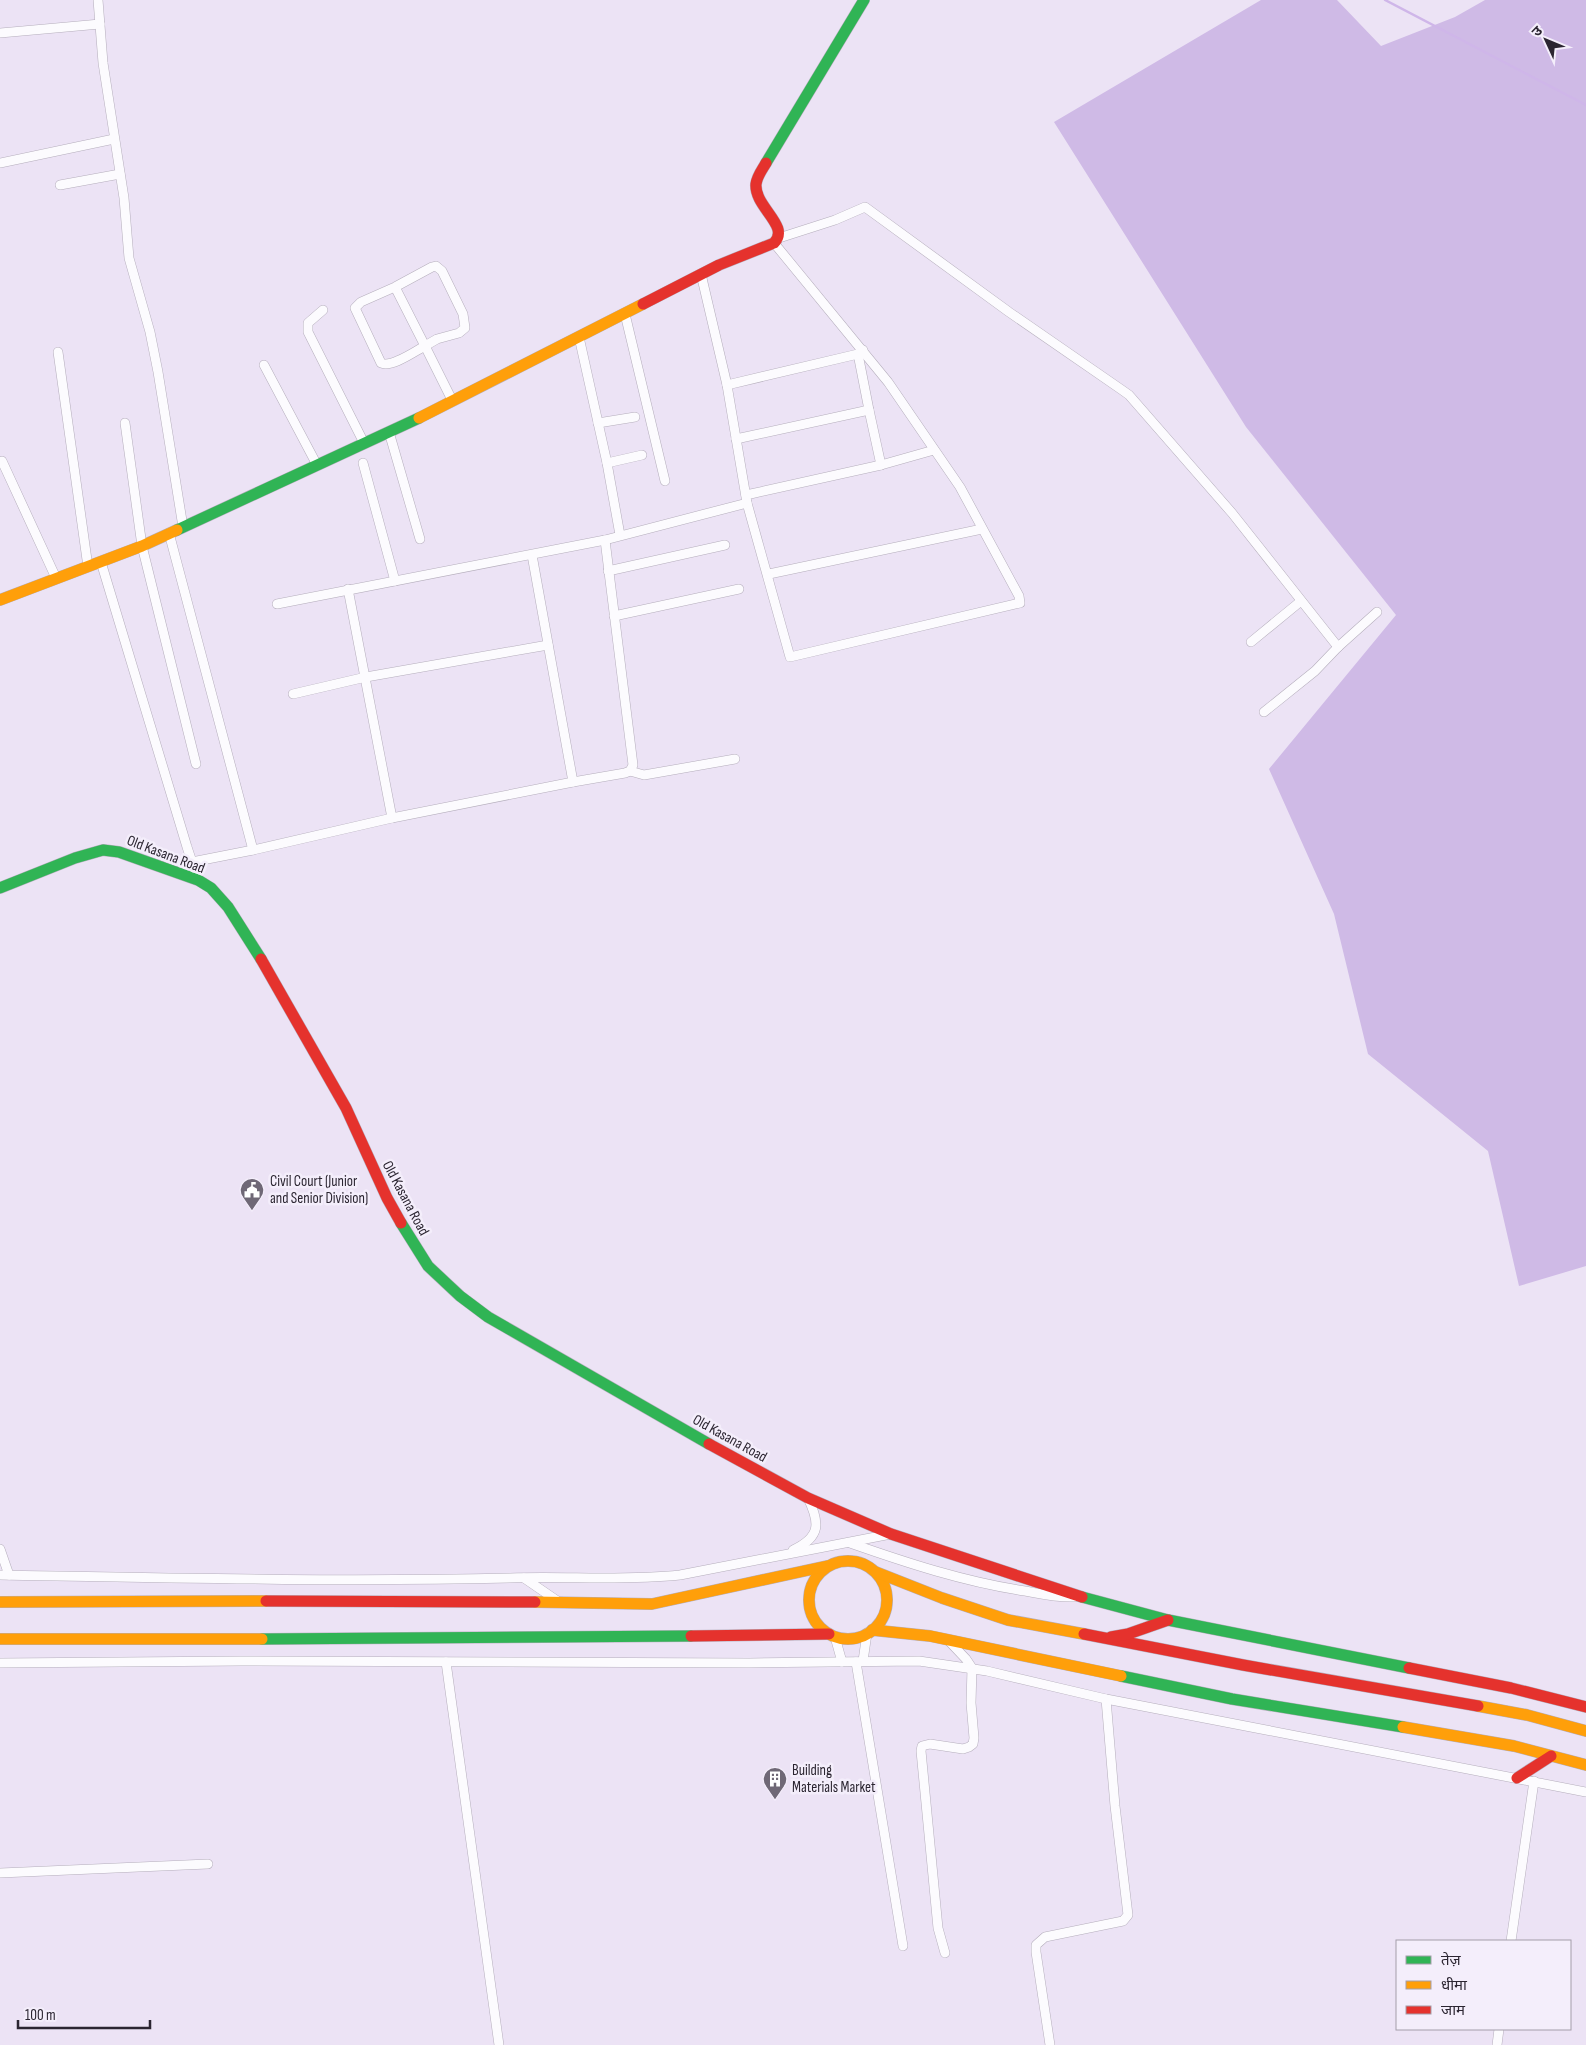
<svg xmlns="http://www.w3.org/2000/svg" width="1586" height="2045" viewBox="0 0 1586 2045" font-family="'Sofia Sans Condensed','Noto Sans Devanagari',sans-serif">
	<rect width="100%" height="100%" fill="#ece3f5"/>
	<path fill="#cfbae6" d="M1261,0h76l44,46 74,-29 30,-17h101v1266l-67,20 -31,-135 -120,-97 -34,-140 -65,-145 127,-154 -150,-188 -192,-305z"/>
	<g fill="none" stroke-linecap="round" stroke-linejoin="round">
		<path stroke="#cfb6e9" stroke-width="2.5" d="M1385,0l201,105"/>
		<g stroke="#b5aebc" stroke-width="10">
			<g id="street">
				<path d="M98,0l5,63 21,135 5,60 21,74 8,40 25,155"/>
				<path d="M0,33l100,-9"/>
				<path d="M0,163l114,-24"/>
				<path d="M60,185l60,-11"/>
				<path d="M779,238l56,-18 30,-13 144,105 113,78 7,5 103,118 106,134"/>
				<path d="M701,274l26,111 20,118 43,154 230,-54 -1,-7 -59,-109 -72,-105 -114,-139"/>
				<path d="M395,287l30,59 12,-7 22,-6 6,-5 -2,-14 -21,-43 -6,-5 -4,1 -37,20 -34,15 -6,6 26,55c11,5 34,-12 44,-17l27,54"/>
				<path d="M323,310l-15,13v9l56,111"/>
				<path d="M625,314l40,167"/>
				<path d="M579,337l28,126 13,72"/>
				<path d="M58,352l30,215"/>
				<path d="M264,365l53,100"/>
				<path d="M727,385l131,-31"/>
				<path d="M869,410l12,55"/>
				<path d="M125,423l17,123 54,218"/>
				<path d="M598,423l37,-6"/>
				<path d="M389,432l31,107"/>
				<path d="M736,439l133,-29 -11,-56 5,-4"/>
				<path d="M2,461l54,117"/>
				<path d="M363,463l32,118"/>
				<path d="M607,463l35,-8"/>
				<path d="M746,495l135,-30 53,-15"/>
				<path d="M169,533l84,317"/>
				<path d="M101,562l86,285 11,33"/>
				<path d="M608,571l117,-26"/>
				<path d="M769,574l213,-45"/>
				<path d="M348,589l44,229"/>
				<path d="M277,604l328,-64 142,-37"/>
				<path d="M614,616l125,-27"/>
				<path d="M1251,642l50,-41"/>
				<path d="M293,694l73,-17 182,-32"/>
				<path d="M1264,712l51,-41 23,-24 39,-35"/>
				<path d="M630,771l14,4 91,-16"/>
				<path d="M573,782l52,-9 5,-2 3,-6 -28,-225"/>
				<path d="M192,862l61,-12 139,-32 181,-36 -41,-227"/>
				<path d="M850,1543c57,20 115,39 175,48 16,3 33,7 50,6"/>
				<path d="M0,1549l9,26"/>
				<path d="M793,1550c28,-13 27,-27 15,-52"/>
				<path d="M0,1575c170,3 340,7 510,3 57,-2 114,3 170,-3l211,-41"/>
				<path d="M524,1578l35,24"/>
				<path d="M835,1637l7,25"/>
				<path d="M863,1661l4,-28"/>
				<path d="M446,1662l53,383"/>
				<path d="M856,1662l47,284"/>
				<path d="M0,1663l241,-2 508,2 170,-2 68,10 119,28 480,93"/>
				<path d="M0,1873l208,-9"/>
				<path d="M1511,1941l23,-160"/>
				<path d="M945,1953l-7,-25 -17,-177 1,-5 8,-2 33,5 6,-2 4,-3 1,-6 -3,-35 1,-35 -6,-9 -18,-19"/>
				<path d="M1050,2045l-14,-93v-7l9,-8 78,-16 5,-6 -13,-109 -9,-107"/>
				<path d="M1497,2045l2,-16"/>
			</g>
		</g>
		<g stroke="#b5aebc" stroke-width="12">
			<g id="fast">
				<path d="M766,163l98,-163"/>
				<path d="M177,530l242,-112"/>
				<path d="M0,888l75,-30 28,-8 16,2 79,28 13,8 17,19 33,52"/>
				<path d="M401,1223l27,43 32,30 28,21 221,127"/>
				<path d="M1082,1597l86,23 241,48"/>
				<path d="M262,1639l429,-3"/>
				<path d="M1121,1676l111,23 171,28"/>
			</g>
		</g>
		<g stroke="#b5aebc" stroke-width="12">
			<g id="slow">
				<path d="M419,418l224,-114"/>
				<path d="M0,600l142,-54 35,-16"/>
				<circle cx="848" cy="1600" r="39"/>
				<path d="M876,1572l66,26 66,22 76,14"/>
				<path d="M0,1602l266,-1"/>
				<path d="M535,1602l117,2 175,-38"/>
				<path d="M872,1630l58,6 191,40"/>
				<path d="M0,1639h262"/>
				<path d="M1478,1706l49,9 59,16"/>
				<path d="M1403,1727l111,19 72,19"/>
			</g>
		</g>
		<g stroke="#b5aebc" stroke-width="12">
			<g id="jam">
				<path d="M643,304l76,-39 55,-22c17,-17 -20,-36 -18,-59 1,-8 6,-14 10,-21"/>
				<path d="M261,959l85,149 41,90 14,25"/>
				<path d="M709,1444l99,54 83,36 191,63"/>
				<path d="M266,1601l269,1"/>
				<path d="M1084,1634l159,31 235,41"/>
				<path d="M691,1636l138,-2"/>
				<path d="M1111,1637l17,-3 40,-14"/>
				<path d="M1409,1668l102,20 75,19"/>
				<path d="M1517,1778l34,-22"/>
			</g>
		</g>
		<use href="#street" stroke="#fcfbfe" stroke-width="9"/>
		<use href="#fast" stroke="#30b455" stroke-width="11"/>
		<use href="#slow" stroke="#ff9f0a" stroke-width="11"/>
		<use href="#jam" stroke="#e5322d" stroke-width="11"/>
	</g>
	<defs>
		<g id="civic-pin" transform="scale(1.25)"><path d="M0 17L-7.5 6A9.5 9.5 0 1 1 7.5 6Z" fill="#6f6876" stroke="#f4eefb"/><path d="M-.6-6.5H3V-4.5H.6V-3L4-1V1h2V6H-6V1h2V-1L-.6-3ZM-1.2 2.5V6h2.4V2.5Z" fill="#fff"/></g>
		<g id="building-pin" transform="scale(1.25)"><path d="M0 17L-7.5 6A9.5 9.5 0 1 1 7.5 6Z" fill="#6f6876" stroke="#f4eefb"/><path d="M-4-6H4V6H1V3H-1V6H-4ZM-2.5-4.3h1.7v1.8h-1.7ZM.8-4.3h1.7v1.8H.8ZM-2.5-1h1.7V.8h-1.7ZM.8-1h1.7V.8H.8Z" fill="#fff"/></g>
	</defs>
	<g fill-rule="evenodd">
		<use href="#civic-pin" x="252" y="1190"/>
		<use href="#building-pin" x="775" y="1779"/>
	</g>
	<g text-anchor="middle" stroke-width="5" stroke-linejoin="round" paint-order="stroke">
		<g font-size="15" fill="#2b2531" stroke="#f4eefb">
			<text transform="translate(166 854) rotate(21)" y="5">Old Kasana Road</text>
			<text transform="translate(406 1198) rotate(62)" y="5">Old Kasana Road</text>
			<text transform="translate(730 1438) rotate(29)" y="5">Old Kasana Road</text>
		</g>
		<g font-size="15" fill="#2b2531" stroke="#f4eefb" text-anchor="start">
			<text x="270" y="1186">Civil Court (Junior<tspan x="270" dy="17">and Senior Division)</tspan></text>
			<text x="792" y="1775">Building<tspan x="792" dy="17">Materials Market</tspan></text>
		</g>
	</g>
	<rect x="1396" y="1940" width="175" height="90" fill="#f4eefb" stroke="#a49eaa"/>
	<rect x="1406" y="1956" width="25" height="8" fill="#30b455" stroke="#a49eaa"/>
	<text x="1441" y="1965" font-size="15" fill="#2b2531">तेज़</text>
	<rect x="1406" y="1981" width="25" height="8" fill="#ff9f0a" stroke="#a49eaa"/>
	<text x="1441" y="1990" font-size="15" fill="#2b2531">धीमा</text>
	<rect x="1406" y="2006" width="25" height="8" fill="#e5322d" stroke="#a49eaa"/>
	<text x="1441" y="2015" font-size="15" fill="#2b2531">जाम</text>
	<g transform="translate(1546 40) rotate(314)" stroke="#f4eefb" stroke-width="4" paint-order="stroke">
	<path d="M0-4L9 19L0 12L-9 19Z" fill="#2b2531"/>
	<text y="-8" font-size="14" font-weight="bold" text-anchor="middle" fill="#2b2531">उ</text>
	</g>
	<path d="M18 2020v8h132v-8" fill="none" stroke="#2b2531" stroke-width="2.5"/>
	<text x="25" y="2020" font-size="15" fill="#2b2531" stroke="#f4eefb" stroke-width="4" paint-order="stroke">100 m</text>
</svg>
